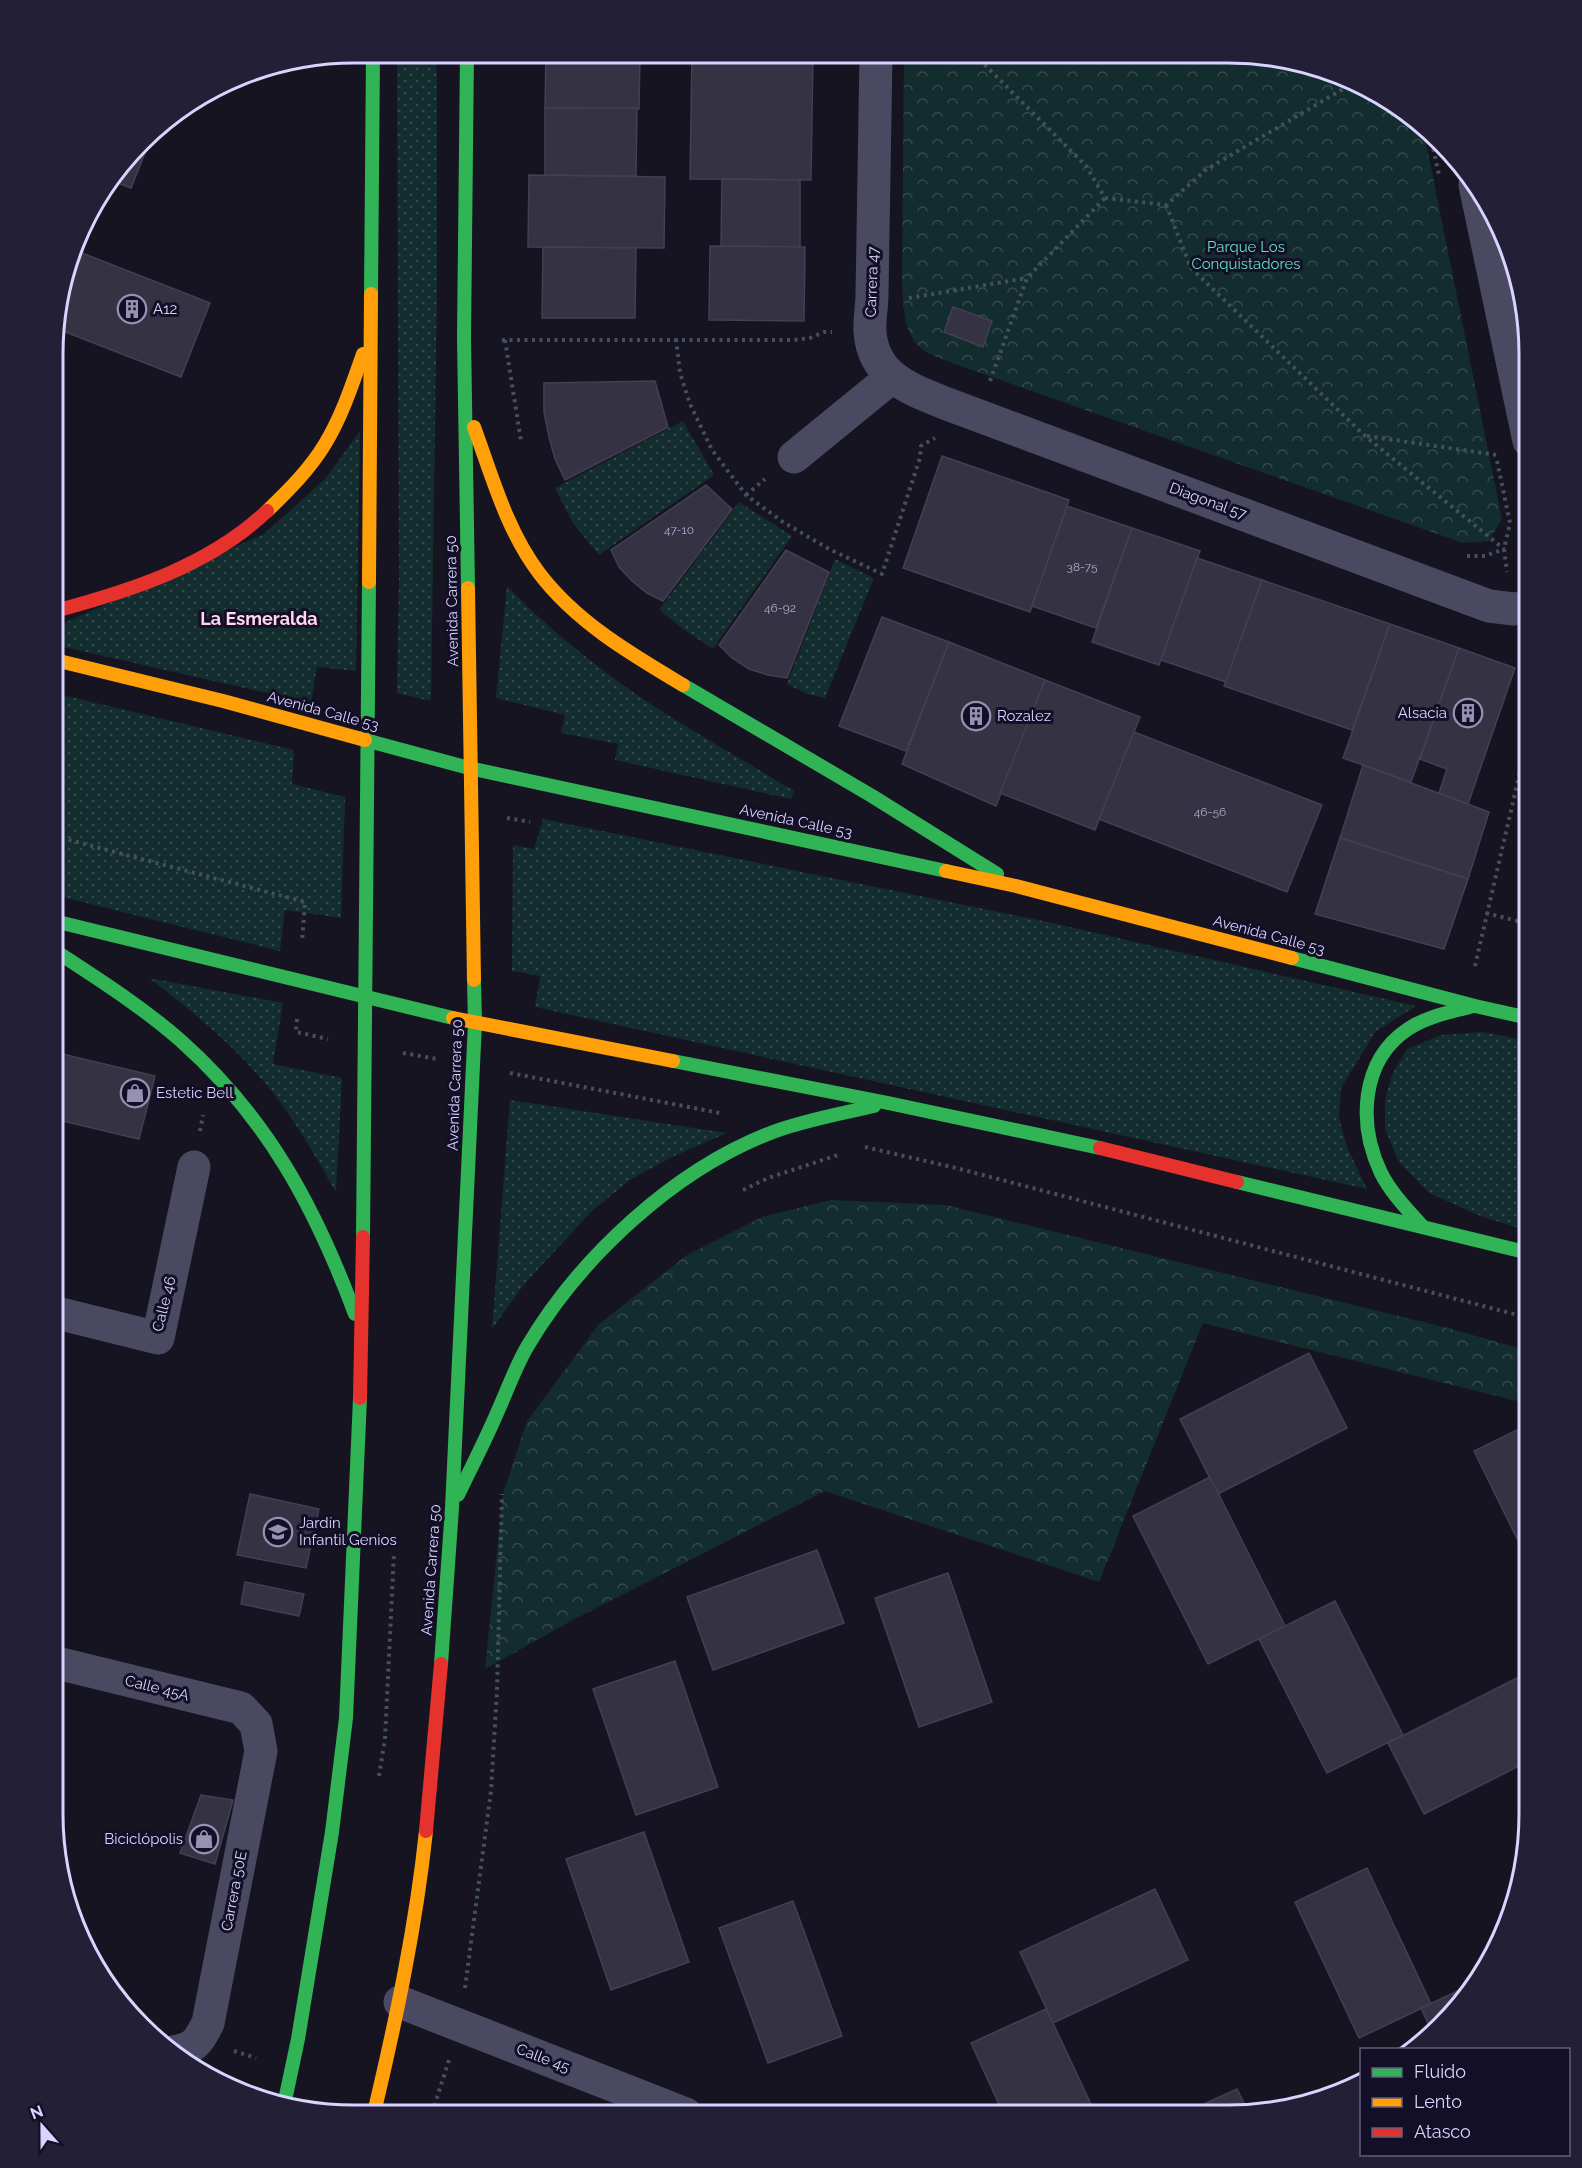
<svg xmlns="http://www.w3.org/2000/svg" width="1582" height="2168" viewBox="0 0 1582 2168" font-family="Raleway,sans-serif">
	<defs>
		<pattern id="grass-dots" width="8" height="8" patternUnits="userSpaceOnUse" patternTransform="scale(1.5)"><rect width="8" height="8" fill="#132c2d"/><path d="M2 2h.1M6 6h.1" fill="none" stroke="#354a4c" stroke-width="1.8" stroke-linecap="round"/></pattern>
		<pattern id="park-crowns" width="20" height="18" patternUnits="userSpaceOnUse" patternTransform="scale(1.5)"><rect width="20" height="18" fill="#132c2d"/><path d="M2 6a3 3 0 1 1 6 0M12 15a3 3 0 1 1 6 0" fill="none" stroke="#354a4c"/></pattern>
	</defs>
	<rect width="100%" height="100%" fill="#161421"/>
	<g fill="url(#grass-dots)">
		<path d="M397,53h39l1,31v207l-6,410 -34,-8 2,-115z"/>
		<path d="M683,421l31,54 -115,80 -26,-32 -18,-35z"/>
		<path d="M360,431l-4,240 -39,-4 -6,36 -256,-58v-18l209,-93 61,-55z"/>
		<path d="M739,502l53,34 -79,113 -27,-18 -27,-21z"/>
		<path d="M835,559l39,19 -49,120 -18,-4 -20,-10z"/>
		<path d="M507,586c37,39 86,78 130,109 51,34 105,64 157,96l-3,8 -176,-39 3,-16 -57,-11 4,-18 -69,-17z"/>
		<path d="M54,693l240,57 -2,34 53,13 -4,121 -56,-8 -5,41 -226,-56z"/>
		<path d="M543,819l505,103 368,84 -40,25 -35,57 -2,30 8,29 20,42 -832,-182 5,-31 -28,-5 1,-126 21,4z"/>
		<path d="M149,978l134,25 -10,61 69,14 -6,114c-24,-41 -47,-84 -80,-119 -32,-36 -69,-66 -107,-95z"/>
		<path d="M1483,1032l46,9v190l-46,-14 -54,-24 -30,-31 -14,-33v-29l7,-25 15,-26 34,-14z"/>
		<path d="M510,1100l217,33 -55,24 -42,23 -38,31 -66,71 -34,47z"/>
	</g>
	<g fill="url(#park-crowns)">
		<path d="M904,54l364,1 75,20 53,29 27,24 79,391 -13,22 -26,2 -514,-181c-8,-4 -19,-7 -26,-12 -21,-16 -19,-44 -21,-68z"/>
		<path d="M831,1200l115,5 502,123 81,23v53l-326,-81 -104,259 -274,-91 -254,130 -86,48 18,-175 24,-73 72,-97 88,-69 75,-38z"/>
	</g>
	<g fill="#343243" stroke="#433f54" stroke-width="1.5">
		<path d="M546,53h94l-1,56 -94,-1z"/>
		<path d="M692,53l121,1 -2,126 -121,-1z"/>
		<path d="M545,108h92l-1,68 -91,-1z"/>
		<path d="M155,128l-24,60 -19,-7z"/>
		<path d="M529,175l136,2 -1,71 -136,-1z"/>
		<path d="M722,179l78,1v67l-79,-1z"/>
		<path d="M710,246l95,1 -1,74 -95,-1z"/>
		<path d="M543,247l93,1 -1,70h-93z"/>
		<path d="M77,251l133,52 -29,74 -126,-49v-14z"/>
		<path d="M953,307l39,14 -9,26 -39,-15z"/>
		<path d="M655,381l13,46 -103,53 -10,-21 -6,-22 -5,-25v-29z"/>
		<path d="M942,456l127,44 -39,112 -127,-44z"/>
		<path d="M706,485l26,24 -69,92 -16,-8 -15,-12 -13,-14 -8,-17z"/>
		<path d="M1067,506l65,22 -36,100 -64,-22z"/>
		<path d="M1132,528l68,23 -41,114 -67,-23z"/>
		<path d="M786,550l43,22 -42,106 -19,-3 -19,-6 -17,-11 -13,-13z"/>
		<path d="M1197,558l65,22 -36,102 -65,-22z"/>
		<path d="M1262,580l128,44 -38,106 -128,-44z"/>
		<path d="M882,617l67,25 -43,109 -67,-25z"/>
		<path d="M1390,624l69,24 -48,134 -68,-24z"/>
		<path d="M949,642l96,38 -49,126 -94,-42z"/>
		<path d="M1459,648l56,20 -47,136 -29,-11 8,-24 -27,-10z"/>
		<path d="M1045,680l95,37 -45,113 -95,-37z"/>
		<path d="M1134,732l188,73 -35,87 -188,-73z"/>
		<path d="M1363,765l126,47 -21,67 -128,-41z"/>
		<path d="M1340,838l128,41 -24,70 -129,-35z"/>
		<path d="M54,1052l101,24 -16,63 -85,-20z"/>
		<path d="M1309,1353l38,75 -129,66 -38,-75z"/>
		<path d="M1529,1424v139l-55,-112z"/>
		<path d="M1210,1477l75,149 -77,38 -75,-148z"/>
		<path d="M250,1494l69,15 -13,59 -69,-13z"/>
		<path d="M817,1550l27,73 -131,47 -26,-73z"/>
		<path d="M948,1573l44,129 -73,25 -44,-129z"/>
		<path d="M245,1582l59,12 -5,22 -58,-12z"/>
		<path d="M1335,1601l68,134 -76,38 -68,-134z"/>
		<path d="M675,1661l43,126 -82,28 -43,-126z"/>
		<path d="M1525,1674l4,8v79l-105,53 -36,-71z"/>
		<path d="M201,1795l32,5 -18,64 -35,-11z"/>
		<path d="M644,1832l45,130 -78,28 -45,-131z"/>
		<path d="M1367,1868l64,136 -72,34 -64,-136z"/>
		<path d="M1155,1889l33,71 -135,63 -33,-71z"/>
		<path d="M793,1901l49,135 -74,27 -49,-135z"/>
		<path d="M1479,1981l-1,1 -45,52 -12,-26z"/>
		<path d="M1046,2009l7,14 43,92h-92l-33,-72z"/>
		<path d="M1237,2089l12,24 -21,2h-48z"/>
	</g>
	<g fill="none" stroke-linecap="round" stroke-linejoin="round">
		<g stroke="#44505f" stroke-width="4" stroke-dasharray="3 4.5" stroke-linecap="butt">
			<path d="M974,54l112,112 19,32"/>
			<path d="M1430,134l9,41"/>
			<path d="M1105,198l61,7 41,-36 148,-87"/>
			<path d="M1166,205l25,63 174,168 139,113"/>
			<path d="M909,298l118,-20"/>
			<path d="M676,339l4,34 10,31 22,46 34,45 37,27 46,27 53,25 38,-116 1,-12 14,-8"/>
			<path d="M502,340h292l16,-2 14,-6h8"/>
			<path d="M505,340l16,101"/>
			<path d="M990,381l37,-103 78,-80"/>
			<path d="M1367,436l130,19"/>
			<path d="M1497,461l13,62 -6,26 3,23"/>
			<path d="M746,495l19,-16"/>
			<path d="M1467,556h18l19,-7"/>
			<path d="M507,818l23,4"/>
			<path d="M54,836l251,66 -3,40"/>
			<path d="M1486,913l43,11"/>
			<path d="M1475,966l54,-233"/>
			<path d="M297,1019l-1,13 32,7"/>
			<path d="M403,1053l34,6"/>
			<path d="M510,1073l210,40"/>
			<path d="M200,1131l3,-16"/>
			<path d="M865,1147l91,21 573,150"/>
			<path d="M743,1190l25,-12 70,-23"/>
			<path d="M379,1776l6,-37 9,-186"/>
			<path d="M465,1988l26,-197 6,-100 5,-197"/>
			<path d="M234,2051l22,7"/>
			<path d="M432,2113l17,-53"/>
		</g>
		<g stroke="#4a4962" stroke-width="33">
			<path d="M876,54l-4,240c0,13 -3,26 -2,38 3,43 37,56 72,70l547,204 25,3 15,-2"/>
			<path d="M1475,185l54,256"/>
			<path d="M794,457l98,-80"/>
			<path d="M53,1312l105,26 36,-171"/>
			<path d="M53,1662l188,46 15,16 5,27 -53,272c-10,19 -13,26 -36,29"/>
			<path d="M400,2002l286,112"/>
		</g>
		<g stroke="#30b455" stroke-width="14">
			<path d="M467,53l-3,285 4,250"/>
			<path d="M371,294l2,-241"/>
			<path d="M683,685l189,111 125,78"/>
			<path d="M365,740l104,28 477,103"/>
			<path d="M54,921l399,97"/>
			<path d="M54,950c43,28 87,56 126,90 87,77 135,167 175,274"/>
			<path d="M1292,958l183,48 54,12"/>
			<path d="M673,1061l215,42 212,45"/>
			<path d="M1237,1182l292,71"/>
			<path d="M1423,1227c-15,-17 -32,-34 -42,-54 -23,-48 -21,-112 27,-144 19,-13 44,-17 65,-23"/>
			<path d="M363,1237l6,-655"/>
			<path d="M458,1495c13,-27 27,-54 39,-82 10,-22 18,-45 30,-66 53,-90 148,-178 246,-215 32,-12 67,-18 101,-26"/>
			<path d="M441,1664l11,-156 23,-485 -1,-43"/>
			<path d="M284,2105l14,-66 34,-207 14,-114 14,-320"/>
		</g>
		<g stroke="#ff9f0a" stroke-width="14">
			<path d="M474,427c18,49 33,104 65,146 37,49 92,81 144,112"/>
			<path d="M267,511c21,-20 43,-42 58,-67 17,-28 27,-59 38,-90"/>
			<path d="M369,582l2,-288"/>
			<path d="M468,588l6,392"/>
			<path d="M55,660l168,41 142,39"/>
			<path d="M946,871l70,15 276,72"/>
			<path d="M453,1018l220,43"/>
			<path d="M374,2113c22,-93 42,-187 52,-282"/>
		</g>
		<g stroke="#e5322d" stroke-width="14">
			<path d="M55,611c75,-20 154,-45 212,-100"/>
			<path d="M1100,1148l137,34"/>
			<path d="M360,1398l3,-161"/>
			<path d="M426,1831l15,-167"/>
		</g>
	</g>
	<defs>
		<g id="building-ring" transform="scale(1.5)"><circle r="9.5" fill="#130f26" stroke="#9591b1" stroke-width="1.5"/><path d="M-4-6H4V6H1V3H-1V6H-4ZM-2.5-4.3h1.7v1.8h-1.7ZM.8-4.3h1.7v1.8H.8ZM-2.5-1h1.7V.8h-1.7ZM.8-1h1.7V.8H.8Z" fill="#9591b1"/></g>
		<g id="shop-ring" transform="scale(1.5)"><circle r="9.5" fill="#130f26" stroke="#9591b1" stroke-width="1.5"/><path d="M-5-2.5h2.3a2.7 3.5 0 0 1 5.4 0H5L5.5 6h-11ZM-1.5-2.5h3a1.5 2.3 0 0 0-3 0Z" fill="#9591b1"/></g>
		<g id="school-ring" transform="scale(1.5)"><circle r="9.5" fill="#130f26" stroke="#9591b1" stroke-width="1.5"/><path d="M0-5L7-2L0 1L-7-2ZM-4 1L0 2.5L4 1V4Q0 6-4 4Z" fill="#9591b1"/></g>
	</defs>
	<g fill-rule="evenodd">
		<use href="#building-ring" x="132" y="309"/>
		<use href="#building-ring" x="1468" y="713"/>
		<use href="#building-ring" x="976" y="716"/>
		<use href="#shop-ring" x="135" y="1093"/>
		<use href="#school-ring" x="278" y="1532"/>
		<use href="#shop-ring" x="204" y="1839"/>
	</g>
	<g text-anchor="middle" stroke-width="6" stroke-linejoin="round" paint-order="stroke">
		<g font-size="12" fill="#b0acd0">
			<text x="679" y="534">47-10</text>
			<text x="1082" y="571">38-75</text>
			<text x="780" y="612">46-92</text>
			<text x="1210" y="816">46-56</text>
		</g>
		<g font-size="15" fill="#5fe0c0" stroke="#130f26">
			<text x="1246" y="252">Parque Los<tspan x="1246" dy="17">Conquistadores</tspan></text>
		</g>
		<g font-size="15" fill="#d9d4ff" stroke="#130f26">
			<text transform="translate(872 282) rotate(-88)" y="5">Carrera 47</text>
			<text transform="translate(1208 501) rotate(20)" y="5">Diagonal 57</text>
			<text transform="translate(452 601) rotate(-91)" y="5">Avenida Carrera 50</text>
			<text transform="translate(323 711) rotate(15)" y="5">Avenida Calle 53</text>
			<text transform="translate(796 821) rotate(12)" y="5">Avenida Calle 53</text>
			<text transform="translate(1269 935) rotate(15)" y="5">Avenida Calle 53</text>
			<text transform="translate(455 1085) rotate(-88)" y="5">Avenida Carrera 50</text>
			<text transform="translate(164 1304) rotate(-76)" y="5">Calle 46</text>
			<text transform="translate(431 1570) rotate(-86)" y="5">Avenida Carrera 50</text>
			<text transform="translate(157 1688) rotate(14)" y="5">Calle 45A</text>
			<text transform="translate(234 1891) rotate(-79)" y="5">Carrera 50E</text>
			<text transform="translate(543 2058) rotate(21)" y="5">Calle 45</text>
		</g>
		<g font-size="15" fill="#d9d4ff" stroke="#130f26" text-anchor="start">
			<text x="153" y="314">A12</text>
			<text x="1447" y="718" text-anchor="end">Alsacia</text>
			<text x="997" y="721">Rozalez</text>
			<text x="156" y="1098">Estetic Bell</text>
			<text x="299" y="1528">Jardín<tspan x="299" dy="17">Infantil Genios</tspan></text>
			<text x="183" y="1844" text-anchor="end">Biciclópolis</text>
		</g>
		<g font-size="18" font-weight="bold" fill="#ffd6f0" stroke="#130f26">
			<text x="259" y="625">La Esmeralda</text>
		</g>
	</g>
	<path d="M0 0H1582V2168H0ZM354 63H1228A291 291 0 0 1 1519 354V1814A291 291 0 0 1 1228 2105H354A291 291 0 0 1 63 1814V354A291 291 0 0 1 354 63Z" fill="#231f37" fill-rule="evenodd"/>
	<path fill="none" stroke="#d9d4ff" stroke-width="3" d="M354 63H1228A291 291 0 0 1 1519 354V1814A291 291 0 0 1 1228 2105H354A291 291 0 0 1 63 1814V354A291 291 0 0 1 354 63Z"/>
	<rect x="1360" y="2048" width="210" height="108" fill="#130f26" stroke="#625e7d" stroke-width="1.5"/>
	<rect x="1372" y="2068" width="30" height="9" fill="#30b455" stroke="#625e7d" stroke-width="1.5"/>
	<text x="1414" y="2078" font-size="18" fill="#d9d4ff">Fluido</text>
	<rect x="1372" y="2098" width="30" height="9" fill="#ff9f0a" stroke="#625e7d" stroke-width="1.5"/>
	<text x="1414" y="2108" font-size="18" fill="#d9d4ff">Lento</text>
	<rect x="1372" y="2128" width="30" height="9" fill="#e5322d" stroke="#625e7d" stroke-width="1.5"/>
	<text x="1414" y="2138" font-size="18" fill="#d9d4ff">Atasco</text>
	<g transform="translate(42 2126) rotate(339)" stroke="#130f26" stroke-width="4.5" paint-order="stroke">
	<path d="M0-4.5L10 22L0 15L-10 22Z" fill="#d9d4ff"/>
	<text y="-9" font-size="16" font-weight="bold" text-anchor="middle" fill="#d9d4ff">N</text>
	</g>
</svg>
